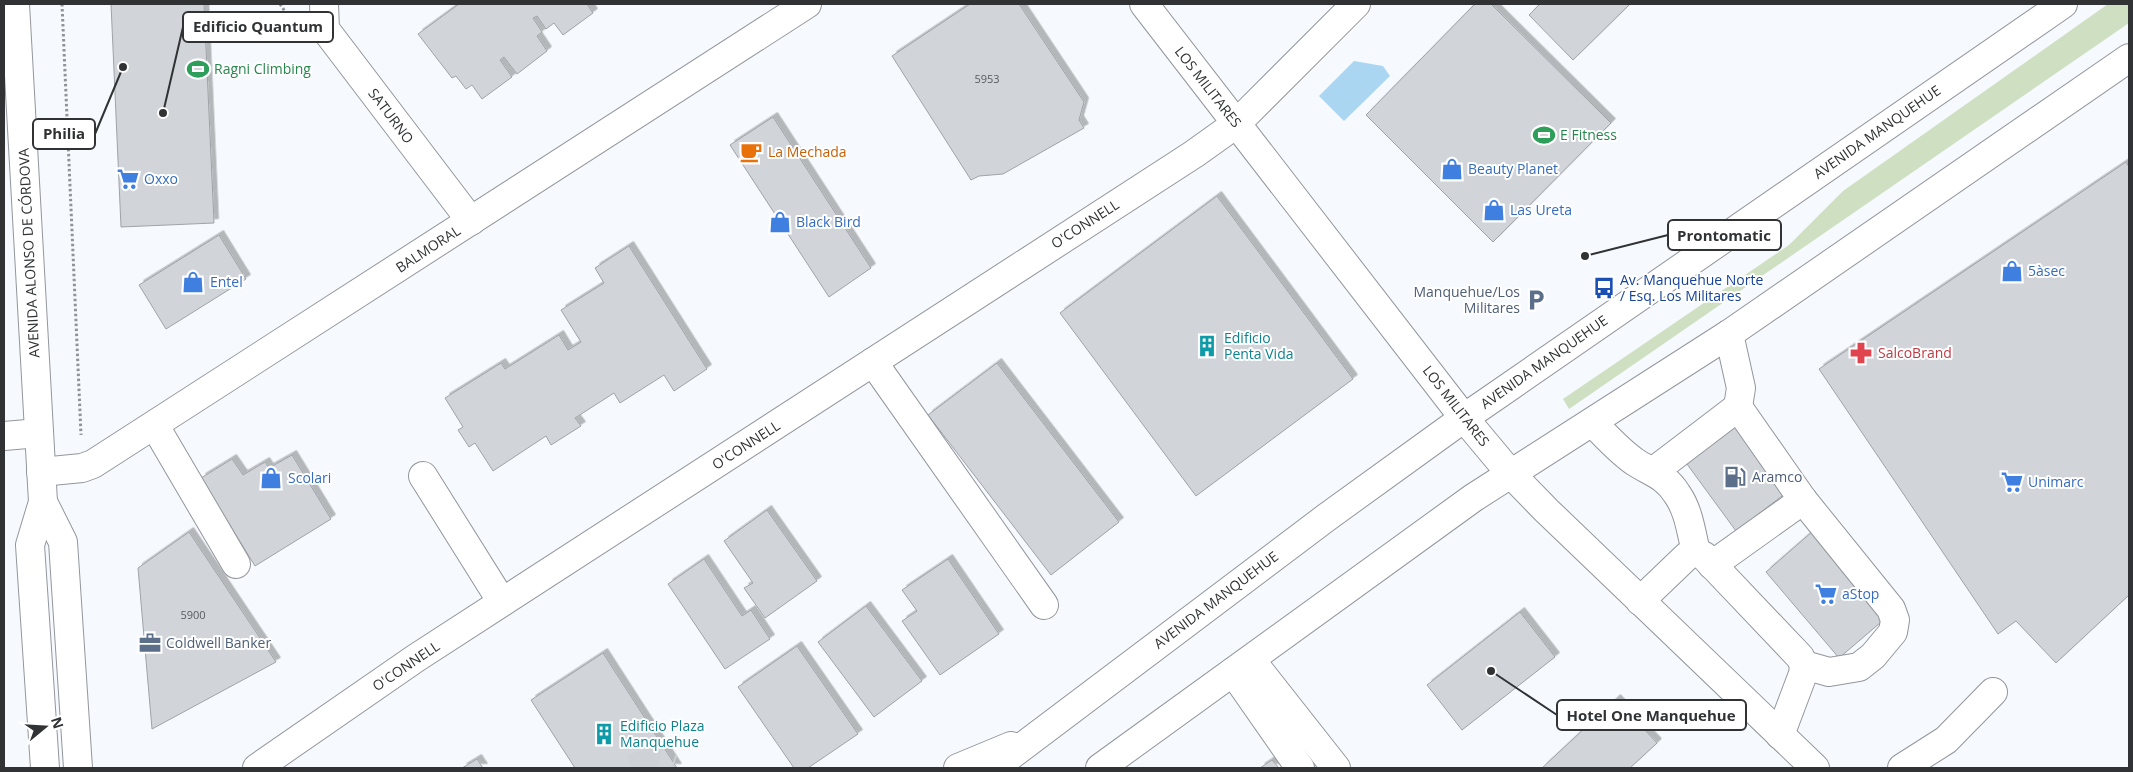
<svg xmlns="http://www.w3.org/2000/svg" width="2133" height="772" viewBox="0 0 2133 772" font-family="'Open Sans',sans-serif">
	<defs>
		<filter id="shadow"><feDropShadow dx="4.5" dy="-4.5" stdDeviation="0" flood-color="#0004"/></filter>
	</defs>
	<rect width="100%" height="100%" fill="#f6f9fe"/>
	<path fill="#cedfc2" d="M2108,4h21v19l-560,386 -6,-10 226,-154 54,-54z"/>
	<path fill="#abd6f2" d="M1354,61l29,5 7,10 -46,45 -25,-25z"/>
	<g fill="#d1d5da" stroke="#9fa3a8" filter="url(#shadow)">
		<path d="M111,4h93l10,219 -93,4z"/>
		<path d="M459,4h128l6,9 -30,22 -9,-12 -8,6 -9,-13 -4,2 9,14 -5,4 10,15 -30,23 -13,-17 -4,3 12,17 -30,22 -10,-14 -6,4 -10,-13 -4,2 -34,-44z"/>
		<path d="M970,4h49l65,98 -5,18 5,8 -81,46 -24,2 -8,4 -79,-124z"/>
		<path d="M1475,4h16l120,119 -118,119 -127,-127z"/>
		<path d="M1540,4h90l-57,56 -44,-45z"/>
		<path d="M773,117l98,151 -42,29 -99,-152z"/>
		<path d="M2126,162l3,5v428l-73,68 -40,-42 -18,13 -179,-265z"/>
		<path d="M1217,196l136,183 -157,117 -136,-183z"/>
		<path d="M219,235l27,44 -80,50 -27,-44z"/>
		<path d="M629,246l78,123 -33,22 -10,-16 -44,28 -6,-10 -39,25 6,8 -30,19 -5,-9 -53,35 -18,-28 -6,4 -11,-17 5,-3 -18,-29 56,-35 4,6 54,-34 9,15 13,-8 -20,-32 43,-27 -9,-15z"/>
		<path d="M997,363l122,159 -68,53 -123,-160z"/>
		<path d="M1736,423l50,70 -50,38 -52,-71z"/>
		<path d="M292,455l39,64 -76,47 -54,-88 31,-19 11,16 22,-13 4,6z"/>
		<path d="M767,510l50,71 -52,37 -21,-30 9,-5 -29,-42z"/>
		<path d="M1813,531l74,86 -48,41 -73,-86z"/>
		<path d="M189,532l87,130 -124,67 -14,-161z"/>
		<path d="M704,559l38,57 9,-6 19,29 -45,30 -57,-85z"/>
		<path d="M948,559l51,75 -59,41 -38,-54 15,-10 -15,-21z"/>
		<path d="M866,606l56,75 -48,36 -56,-75z"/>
		<path d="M1520,612l35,45 -93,73 -35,-45z"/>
		<path d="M797,646l61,88 -50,34h-14l-56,-81z"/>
		<path d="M603,653l74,115h-102l-44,-68z"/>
		<path d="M1616,699l41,44 -27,25h-88z"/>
		<path d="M477,759l6,9h-21z"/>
		<path d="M1272,760l7,8h-19z"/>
	</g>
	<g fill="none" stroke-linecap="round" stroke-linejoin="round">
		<path stroke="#ced1d6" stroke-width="28" stroke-dasharray="28 14" stroke-linecap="butt" d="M631,768l23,-6 19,6"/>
		<g stroke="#93969c" stroke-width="30">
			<g id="minor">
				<path d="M324,4l1,25 146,192"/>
				<path d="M873,362l171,243"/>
				<path d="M1738,407l65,93 88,109 4,11 -2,12 -20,24 -14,11 -30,5 -25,-7"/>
				<path d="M1593,423c13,13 26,28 42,39 17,11 30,13 42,32 12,17 14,38 19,58"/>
				<path d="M155,426l81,138"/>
				<path d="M4,436l35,-3"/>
				<path d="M1654,471l84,-64 3,-19 -12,-54"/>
				<path d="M41,472l41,-4 11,-4 714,-460"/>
				<path d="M423,476l79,126"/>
				<path d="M1712,565l91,-65"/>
				<path d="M1640,601l47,-45 9,-4 8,4 96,101 4,8 -1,9 -23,61"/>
				<path d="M1251,660l85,108"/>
				<path d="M1233,672l67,96"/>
				<path d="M257,768l159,-110 778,-504 42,-30 120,-120"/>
				<path d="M1902,768l44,-28 47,-48"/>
			</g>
		</g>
		<g stroke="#93969c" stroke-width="30">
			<g id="major">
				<path d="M15,4l28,498 -13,43 15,223"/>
				<path d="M1144,4l320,414 46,55 37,38 268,257"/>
				<path d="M43,502l20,40 15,226"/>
				<path d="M958,768l53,-22"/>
				<path d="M994,768l333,-251 137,-99 599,-414"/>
				<path d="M1100,768l373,-270 256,-164 400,-276"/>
			</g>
		</g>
		<g stroke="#909296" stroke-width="3" stroke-dasharray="2.5 2.5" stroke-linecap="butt">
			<path d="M62,4l19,431"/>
			<path d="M280,4l12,18"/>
		</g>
		<use href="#minor" stroke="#fff" stroke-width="28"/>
		<use href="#major" stroke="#fff" stroke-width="28"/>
	</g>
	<defs>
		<g id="stadium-bare" transform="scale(1.725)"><path d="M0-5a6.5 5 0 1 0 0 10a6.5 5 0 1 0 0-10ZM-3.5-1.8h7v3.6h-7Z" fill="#2e9e5b" stroke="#fff" stroke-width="2.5" paint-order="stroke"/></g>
		<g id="cafe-bare" transform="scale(1.725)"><path d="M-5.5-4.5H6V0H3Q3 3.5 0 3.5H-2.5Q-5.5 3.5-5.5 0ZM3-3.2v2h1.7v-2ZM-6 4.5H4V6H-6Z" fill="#e8710a" stroke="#fff" stroke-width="2.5" paint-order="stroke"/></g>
		<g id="shop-bare" transform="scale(1.725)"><path d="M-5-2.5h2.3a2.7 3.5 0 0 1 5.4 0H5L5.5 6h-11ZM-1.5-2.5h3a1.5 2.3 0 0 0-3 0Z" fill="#3f7fe0" stroke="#fff" stroke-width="2.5" paint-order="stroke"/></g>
		<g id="supermarket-bare" transform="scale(1.725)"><path d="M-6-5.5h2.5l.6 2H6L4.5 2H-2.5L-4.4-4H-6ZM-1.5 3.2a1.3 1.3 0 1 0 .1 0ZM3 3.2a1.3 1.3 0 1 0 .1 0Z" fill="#3f7fe0" stroke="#fff" stroke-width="2.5" paint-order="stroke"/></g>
		<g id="bus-bare" transform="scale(1.725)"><path d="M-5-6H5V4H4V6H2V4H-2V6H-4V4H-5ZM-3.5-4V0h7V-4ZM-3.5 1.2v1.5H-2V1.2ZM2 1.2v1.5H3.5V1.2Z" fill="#1a4fb4" stroke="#fff" stroke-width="2.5" paint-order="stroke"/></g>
		<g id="parking-bare" transform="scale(1.725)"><path d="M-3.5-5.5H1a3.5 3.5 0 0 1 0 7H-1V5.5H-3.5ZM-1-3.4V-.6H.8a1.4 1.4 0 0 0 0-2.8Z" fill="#5c6f8a" stroke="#fff" stroke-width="2.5" paint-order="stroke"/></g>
		<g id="building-bare" transform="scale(1.725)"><path d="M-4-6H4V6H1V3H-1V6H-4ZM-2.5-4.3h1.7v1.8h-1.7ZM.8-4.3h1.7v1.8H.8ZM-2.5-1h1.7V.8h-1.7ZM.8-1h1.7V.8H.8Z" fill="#0f9aa8" stroke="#fff" stroke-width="2.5" paint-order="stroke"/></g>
		<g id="pharmacy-bare" transform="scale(1.725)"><path d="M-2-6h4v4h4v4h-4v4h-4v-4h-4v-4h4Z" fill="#e0444e" stroke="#fff" stroke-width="2.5" paint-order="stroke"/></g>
		<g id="fuel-bare" transform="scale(1.725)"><path d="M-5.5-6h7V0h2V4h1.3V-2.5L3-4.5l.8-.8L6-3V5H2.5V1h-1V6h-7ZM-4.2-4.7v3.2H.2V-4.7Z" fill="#5c6f8a" stroke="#fff" stroke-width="2.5" paint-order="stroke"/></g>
		<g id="office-bare" transform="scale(1.725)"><path d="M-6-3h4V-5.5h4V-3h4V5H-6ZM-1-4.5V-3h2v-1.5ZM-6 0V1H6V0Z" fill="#5c6f8a" stroke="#fff" stroke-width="2.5" paint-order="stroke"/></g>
	</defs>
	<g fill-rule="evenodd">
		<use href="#stadium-bare" x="198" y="69"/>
		<use href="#stadium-bare" x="1544" y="135"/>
		<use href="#cafe-bare" x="751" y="152"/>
		<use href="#shop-bare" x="1452" y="169"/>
		<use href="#supermarket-bare" x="128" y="179"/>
		<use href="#shop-bare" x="1494" y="210"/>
		<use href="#shop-bare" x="780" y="222"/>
		<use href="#shop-bare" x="2012" y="271"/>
		<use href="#shop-bare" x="193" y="282"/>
		<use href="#bus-bare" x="1604" y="288"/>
		<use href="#parking-bare" x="1536" y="300"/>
		<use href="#building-bare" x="1207" y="346"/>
		<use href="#pharmacy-bare" x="1861" y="353"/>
		<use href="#fuel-bare" x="1735" y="477"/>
		<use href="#shop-bare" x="271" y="478"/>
		<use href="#supermarket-bare" x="2012" y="482"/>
		<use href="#supermarket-bare" x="1826" y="594"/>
		<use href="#office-bare" x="150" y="643"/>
		<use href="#building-bare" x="604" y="734"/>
	</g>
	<g text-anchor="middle" stroke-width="4" stroke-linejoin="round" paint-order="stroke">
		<g font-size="11" fill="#585b5e">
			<text x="987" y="83">5953</text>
			<text x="193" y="619">5900</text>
		</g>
		<g font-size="14" fill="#27864d" stroke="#fff" text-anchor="start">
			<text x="214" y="74">Ragni Climbing</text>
			<text x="1560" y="140">E Fitness</text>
		</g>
		<g font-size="14" fill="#303234" stroke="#fff">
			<text transform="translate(1208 87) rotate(52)" y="5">LOS MILITARES</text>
			<text transform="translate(391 116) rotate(53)" y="5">SATURNO</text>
			<text transform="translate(1877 132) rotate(-35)" y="5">AVENIDA MANQUEHUE</text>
			<text transform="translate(1085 224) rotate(-33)" y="5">O'CONNELL</text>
			<text transform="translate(428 249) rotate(-33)" y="5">BALMORAL</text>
			<text transform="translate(29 253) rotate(-93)" y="5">AVENIDA ALONSO DE CÓRDOVA</text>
			<text transform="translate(1544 362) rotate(-35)" y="5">AVENIDA MANQUEHUE</text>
			<text transform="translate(1456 406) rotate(52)" y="5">LOS MILITARES</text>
			<text transform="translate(746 445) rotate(-33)" y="5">O'CONNELL</text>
			<text transform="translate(1216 600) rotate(-37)" y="5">AVENIDA MANQUEHUE</text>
			<text transform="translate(406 666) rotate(-34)" y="5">O'CONNELL</text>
		</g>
		<g font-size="14" fill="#c56008" stroke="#fff" text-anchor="start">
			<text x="768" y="157">La Mechada</text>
		</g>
		<g font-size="14" fill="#366cbe" stroke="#fff" text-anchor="start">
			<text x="1468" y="174">Beauty Planet</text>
			<text x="144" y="184">Oxxo</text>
			<text x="1510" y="215">Las Ureta</text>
			<text x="796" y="227">Black Bird</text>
			<text x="2028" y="276">5àsec</text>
			<text x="210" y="287">Entel</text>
			<text x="288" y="483">Scolari</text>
			<text x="2028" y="487">Unimarc</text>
			<text x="1842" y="599">aStop</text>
		</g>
		<g font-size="14" fill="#164399" stroke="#fff" text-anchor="start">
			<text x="1620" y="285">Av. Manquehue Norte<tspan x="1620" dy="16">/ Esq. Los Militares</tspan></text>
		</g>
		<g font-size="14" fill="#4e5e75" stroke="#fff" text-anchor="start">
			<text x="1520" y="297" text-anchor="end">Manquehue/Los<tspan x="1520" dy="16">Militares</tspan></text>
			<text x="1752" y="482">Aramco</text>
			<text x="166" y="648">Coldwell Banker</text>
		</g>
		<g font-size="14" fill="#0d838f" stroke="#fff" text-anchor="start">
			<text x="1224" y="343">Edificio<tspan x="1224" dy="16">Penta Vida</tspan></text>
			<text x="620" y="731">Edificio Plaza<tspan x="620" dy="16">Manquehue</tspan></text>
		</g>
		<g font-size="14" fill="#be3a42" stroke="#fff" text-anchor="start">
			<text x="1878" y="358">SalcoBrand</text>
		</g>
	</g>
	<path fill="none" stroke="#303234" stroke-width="2" d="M163 113L183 27M123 67L95 134M1585 256L1668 235M1491 671L1557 715"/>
	<g fill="#303234" stroke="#fff" stroke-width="2">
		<circle cx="163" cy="113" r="5"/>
		<circle cx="123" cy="67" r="5"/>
		<circle cx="1585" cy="256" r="5"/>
		<circle cx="1491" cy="671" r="5"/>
	</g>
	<g fill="#fff" stroke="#303234" stroke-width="2">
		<rect x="183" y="12" width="150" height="30" rx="5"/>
		<rect x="33" y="119" width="62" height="30" rx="5"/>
		<rect x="1668" y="220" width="113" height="30" rx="5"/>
		<rect x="1557" y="700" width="189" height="30" rx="5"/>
	</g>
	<g font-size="15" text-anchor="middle" font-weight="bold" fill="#303234">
		<text x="258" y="32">Edificio Quantum</text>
		<text x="64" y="139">Philia</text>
		<text x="1724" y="241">Prontomatic</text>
		<text x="1651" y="721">Hotel One Manquehue</text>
	</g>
	<rect width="2133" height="772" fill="none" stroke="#303234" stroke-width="10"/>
	<g transform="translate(45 727) rotate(72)" stroke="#ffffff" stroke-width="4" paint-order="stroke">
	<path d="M0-4L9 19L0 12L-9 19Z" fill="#303234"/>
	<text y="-8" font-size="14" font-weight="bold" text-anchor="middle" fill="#303234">N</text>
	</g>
</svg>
